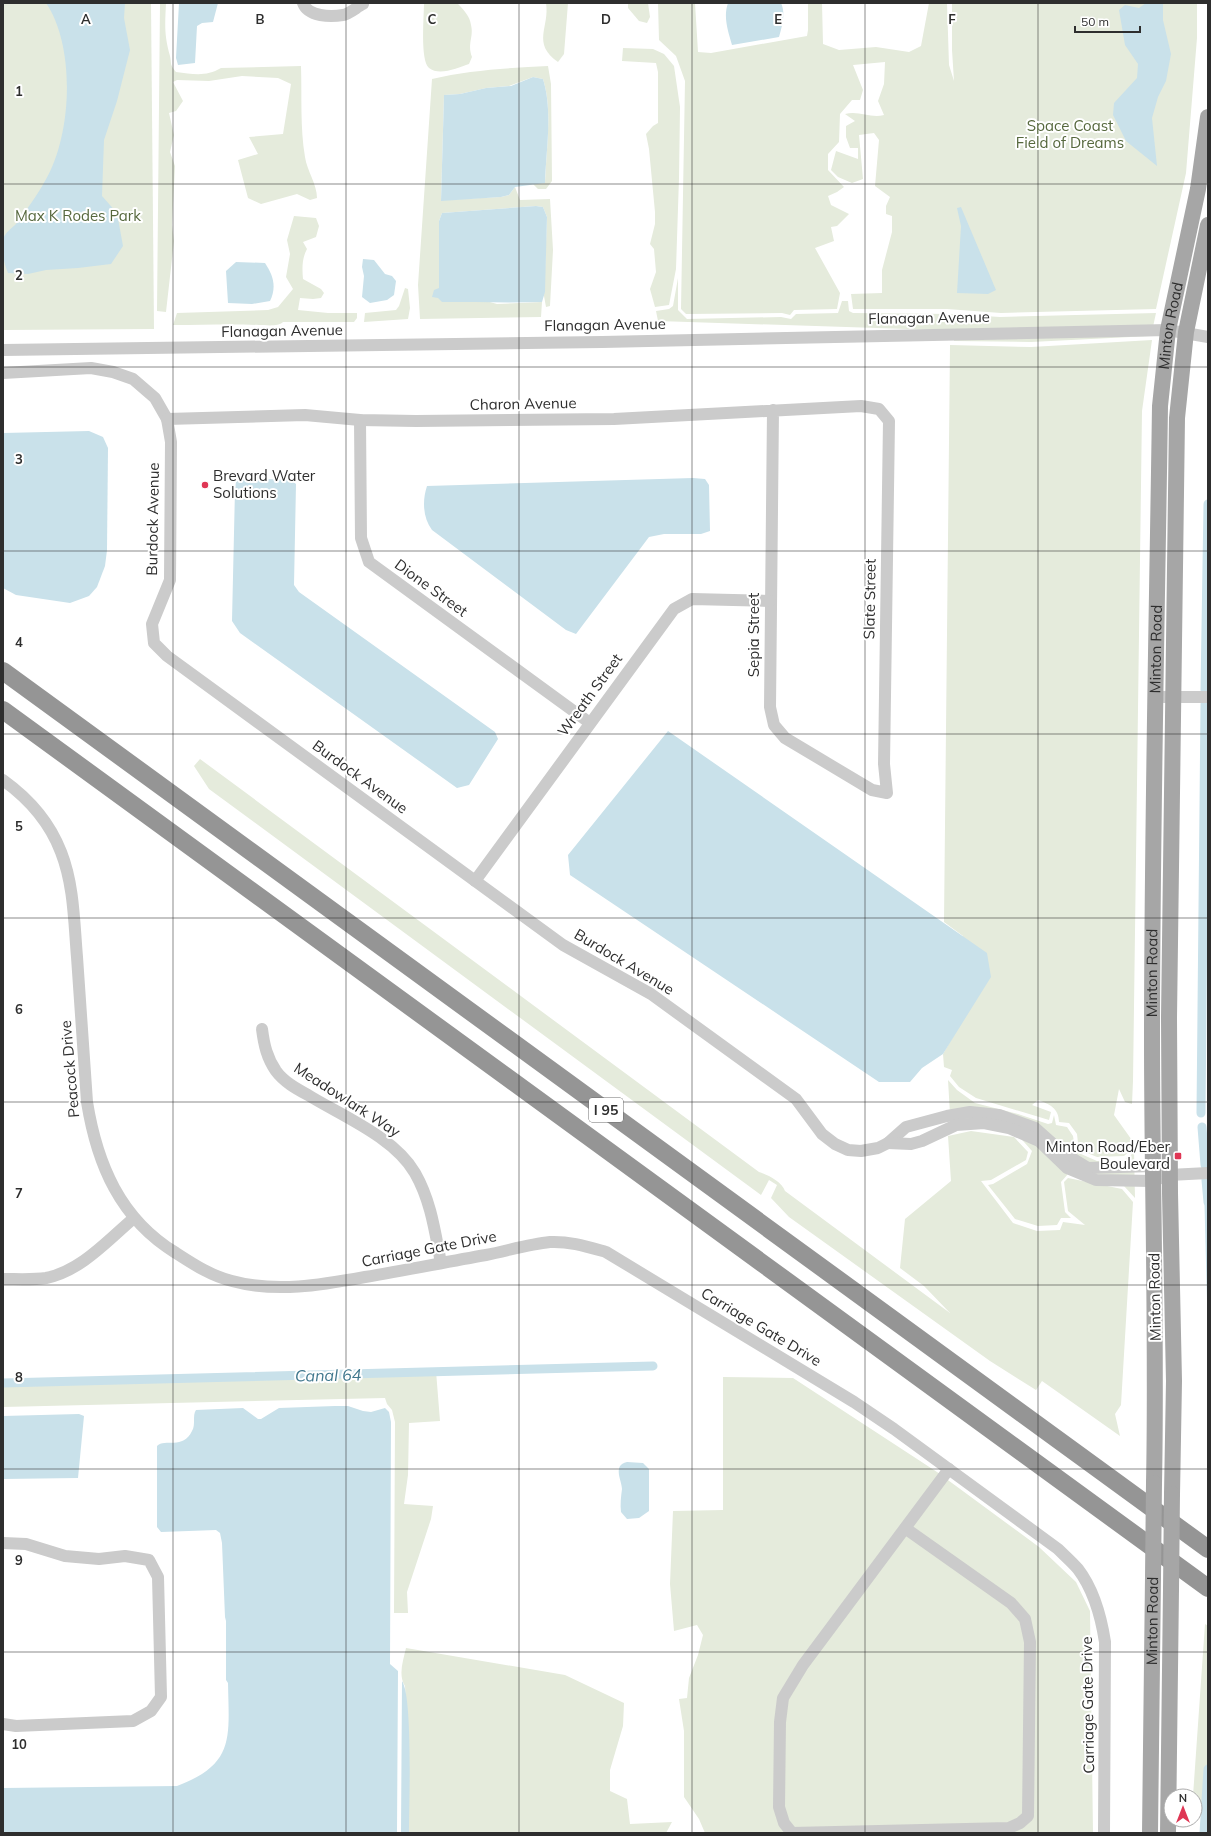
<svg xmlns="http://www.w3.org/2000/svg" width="1211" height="1836" viewBox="0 0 1211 1836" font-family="Mulish,sans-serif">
	<rect width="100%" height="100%" fill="#fff"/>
	<g fill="#e5ebdc">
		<path d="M3,3h148l3,326 -151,1z"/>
		<path d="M160,3h6c-1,22 -2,32 4,53 2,9 -1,7 6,16 17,2 30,5 45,-4l80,-2c1,31 -1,61 4,91 2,14 12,27 12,41l-7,2 -13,-6 -36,10 -13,-6 -10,-38 20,-6 -9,-17 34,-3 8,-50 -13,-6 -36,-2 -33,5 -32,-1 -4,2 10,19 -7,10 -7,2 5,22 -4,17 5,14 -3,59 2,16 -8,71 -9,-1z"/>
		<path d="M424,3h33c6,6 13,13 14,22 3,12 -4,18 1,32l-3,7c-11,4 -30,12 -40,4 -9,-8 -5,-52 -5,-65z"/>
		<path d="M546,3h22l-4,51 -6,8c-27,-19 -8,-35 -12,-59z"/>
		<path d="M628,3h20l2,14 -3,6 -8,-2 -11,-13z"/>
		<path d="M658,3h37l3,49 13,1 96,-17 1,-6v-27h14l1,41 16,6 37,-3 33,5 12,-6 8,-43h18l2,62 5,16 -2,-31v-47h245v35l-11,135 -30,136 -155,4 -54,-4h-94l-2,-15 31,-1v-23l10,-38v-16l-6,-2v-8l4,-9 -15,-11 4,-46 -5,-7 -15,2 4,44 -11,4 -14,-6 -7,-7 5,-19 22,8v-11h-8l-4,-11v-11l9,-5 -10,-7c14,-4 26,5 39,1l-6,-14 6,-17 1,-22 -32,3 10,25 -3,10h-8l-12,14 -1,28 -11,12v16l16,17 -7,5 -9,4 3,9 18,9 -12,12 -6,1 3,14 -19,7 25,45 -3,16 -43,1 -4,5 -8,-2 -96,1 -5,-5 4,-228 -9,-25 -17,-16z"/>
		<path d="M623,48l30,1 11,5 10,12 6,41 -1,71 -3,91 -7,36 -14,2 -5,-18 6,-17 -2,-23 -4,-5 5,-20v-12l-6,-63 -3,-15 7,-8 5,-3v-51l-2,-9 -34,-2z"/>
		<path d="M548,66l3,18 1,97 -6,8h-8l-5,-5 12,-1c1,-34 8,-72 -2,-104l-10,-2 -24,9 -23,2 -26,6 -16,1 -3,105 60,-3 8,-2 6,-8 5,13 30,-1 3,51 -3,56 -4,1 -2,-11 3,-79 -4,-10 -7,-1 -94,7 -3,8v67l58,16 45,-2 -1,15 -121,2 -2,-34 14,-206c37,-9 77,-11 116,-13z"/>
		<path d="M294,216l22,2 3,8 -3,11 -13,5 4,7c-5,9 -5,19 -4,30l18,10 3,4 -3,5 -8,1 -13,-1 -2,12 30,3h29v5l-3,4h-71c-5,5 -17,3 -24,3 -29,-1 -57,0 -86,0l4,-12 91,-3 10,-3 15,-18 -7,-12 4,-23 -3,-14z"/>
		<path d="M678,278v32l9,9 94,-2 10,2 5,-5 42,-1 4,-12h6l1,10 4,2 99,1 48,3 156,-4 -5,23 -120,6 -77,-1v-9l-16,-2 -280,-9 -2,-10 13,-2 4,-3z"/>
		<path d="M405,288l3,1 2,19 -2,11 -44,3 1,-9 31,-3 3,-4z"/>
		<path d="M1152,340l-10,71 -9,670 -1,23 -7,-2 -6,-13 -5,26 20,28 -5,9 -5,4 -27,1 -22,-9 3,-5 -1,-9 -8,-11 -10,-1c0,-14 -10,-18 -21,-22l-6,5 19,7 -2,8 -73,-22 -17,-11 -9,-11 2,-6 -8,-3 -1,-13 11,-19 9,-99 -19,-14 6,-577 81,2z"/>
		<path d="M200,759l559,413c9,3 23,10 26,19l165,122 -26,-27 -24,-18 5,-49 46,-38 -3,-45 23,-5 43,6 14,15 -2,8 -35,20 -10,1 32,42 24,8 23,-1 3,-8 22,3 -17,-14 -4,-29 4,-4 54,11 11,13 -12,203 -6,9 5,22 -78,-55 -6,9 -46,-29 -201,-144 -18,-19 6,-13 -8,-5 -8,15 -552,-406 -15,-23z"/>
		<path d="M948,1080l9,10 18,13 43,11 30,10 4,-1 2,-8 2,10 11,2 6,9 1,6 -3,5 1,3 25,11 27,-1 7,-5 3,-4 1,47 -11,-12 -56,-12 -7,8 4,30 6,6h-10l-4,7 -19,1 -23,-7 -27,-34 5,-1 34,-20 5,-13 -16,-18 -44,-6 -21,4z"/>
		<path d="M436,1371l4,50 -31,2 -1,52 -4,29 29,2 -2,13 -24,73 1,21h-14l1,-191 -3,-12 -5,-6 -2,-6 -382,9v-24z"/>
		<path d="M723,1377l70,1 144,94 102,75 37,35 14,29 3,222h-388l-6,-14 -15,-22v-66l-5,-32 8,-1 2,-20 9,-23 5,-20 -6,-10 -23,6 -4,-47 3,-73 50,-1z"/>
		<path d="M1205,1624l3,2v179l-13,-1v-8h-2z"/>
		<path d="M406,1648l159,27 59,28 -1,23 -13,44v21l17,8 3,25 42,-2 -6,11h-257v-73l-4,-74c-7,-11 -2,-25 1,-38z"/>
	</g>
	<g fill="#c9e1ea">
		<path d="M46,3h79l-1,15 6,32 -13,51 -13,39 -2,56 15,17 6,33 -12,18 -33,4 -32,2 -18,4 -20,-1c-4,-9 -8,-27 -4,-36 2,-5 8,-9 12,-13 10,-14 21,-28 29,-43 27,-45 31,-134 1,-178z"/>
		<path d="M179,3h39l-5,19 -11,1 -5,3 -2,37 -17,2 -2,-7z"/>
		<path d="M728,3h53c5,11 1,23 -2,34l-47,8c-4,-14 -9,-28 -4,-42z"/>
		<path d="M1146,3h17v17l8,34 -5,27 -8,16 -6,21 5,48 -31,-25 -13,-26 1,-12 23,-25 1,-14 -13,-19 -6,-35 6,-5 14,3z"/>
		<path d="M533,77l10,2c10,32 3,71 2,104l-30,4 -6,8 -8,2 -60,4 3,-106 16,-1 26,-6 25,-2z"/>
		<path d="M536,206l7,1 4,10 -2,75 -3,10c-33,1 -66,0 -100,0l-4,-4 -6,-1 2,-7 5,-2v-67l3,-8z"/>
		<path d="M961,207l35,83 -8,4 -31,-1 4,-67 -4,-18z"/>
		<path d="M363,259l11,1 11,14 7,2 4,5 -2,14 -7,5 -17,3 -8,-6 2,-21 -2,-9z"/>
		<path d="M236,262l29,1c8,12 12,24 5,38l-18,3 -24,-1 -2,-32z"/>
		<path d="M89,431l14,6 5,11 -1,102 -2,16 -8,21 -8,9 -19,7 -54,-8 -13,-7v-155z"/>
		<path d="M241,478l50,2 5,4 -2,101 5,7 196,140 3,7 -29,46 -12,3 -217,-155 -8,-12 3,-132 1,-7z"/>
		<path d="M693,478l12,1 4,6 1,46 -9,3h-37l-15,3 -73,97 -10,-4 -134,-100c-9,-12 -10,-29 -5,-44z"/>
		<path d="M668,731l319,222 4,24 -48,77 -21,14 -12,14h-31l-309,-207 -2,-20z"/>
		<path d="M1204,1186h4v152z"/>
		<path d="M335,1406h13l15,5 8,1 14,-4 4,4 2,10 -1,242 8,7 -1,162h-394v-45l174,-2c58,-22 52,-48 51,-103l-2,-3v-59l-1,-4 -3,-74 -2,-10 -4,-3 -55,2 -4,-5v-81c8,-8 26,4 35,-15 4,-7 0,-15 4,-21l47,-2 15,11h3l18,-11z"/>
		<path d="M79,1414l5,2 -6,62 -75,1v-63z"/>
		<path d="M627,1462l16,1 6,6v42l-10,7 -12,1 -6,-7c-1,-8 0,-15 1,-23 0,-8 -10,-24 5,-27z"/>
		<path d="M402,1681c11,16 7,126 7,152h-8z"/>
	</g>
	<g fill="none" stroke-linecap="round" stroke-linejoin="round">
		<g stroke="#c9e1ea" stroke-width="9">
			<path d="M1205,690l3,-186"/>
			<path d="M1201,1113l4,-409"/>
			<path d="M1202,1127l3,38"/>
			<path d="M1206,1180l2,22"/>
			<path d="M3,1383l650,-17"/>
			<path d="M1204,1833l4,-64"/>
		</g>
		<g stroke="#cbcbcb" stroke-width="12">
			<path d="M303,3c5,14 28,14 40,12 6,-1 14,-8 20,-11"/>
			<path d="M3,350l599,-8 566,-12 40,7"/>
			<path d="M3,373l88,-5 22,4 20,7 22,19 12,21 4,23 -1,138 -18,44 2,19 13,13 396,289 88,49 145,105 26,35 13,10 13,6 13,1 17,-3 10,-5 18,-16 41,-11 23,-4 29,3 36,13 27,24 26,16 64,-2 8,4"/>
			<path d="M167,419l138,-4 55,5 56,1 198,-2 247,-13 18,3 10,12 -5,343 3,29 -15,-3 -87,-52 -11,-13 -4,-18 3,-297"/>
			<path d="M360,420l1,118 8,24 221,161"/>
			<path d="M1155,697h53"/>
			<path d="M3,780c25,18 47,43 58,72 13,33 13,70 16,105 3,48 7,96 10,145 10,62 33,117 89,151 17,11 35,23 56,28 44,12 89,4 133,-4 41,-7 81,-15 121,-22 21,-4 43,-11 64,-13 19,-1 38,5 56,10l248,150 40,27 164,120c6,6 14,13 20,20 16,21 23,47 27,73l-1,191"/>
			<path d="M475,881l199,-272 18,-10 78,2"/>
			<path d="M262,1029c2,16 5,29 14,42 8,11 21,18 32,24 34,21 86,42 107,78 16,28 20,59 26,90"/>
			<path d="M888,1143l23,1 11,-3 34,-16 28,-2 25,5 30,13 28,27 29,12 56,1 17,-6 39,-2"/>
			<path d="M3,1279c14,0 30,1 43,-1 35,-7 62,-38 88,-60"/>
			<path d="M905,1528l106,75 14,16 5,23 -2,174 -8,7 -11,5 -217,5 -8,-10 -5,-16 1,-85 3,-24 20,-33 146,-196"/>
			<path d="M3,1543l23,1 39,12 34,3 26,-3 24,4 9,17 3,120 -10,14 -18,10 -117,5 -13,-2"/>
		</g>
		<g stroke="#a6a6a6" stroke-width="16">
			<path id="s1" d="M1154,1483c3,-148 -2,-296 -2,-444 0,-211 5,-422 8,-633l8,-76 30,-141 10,-72"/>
			<path d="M1172,1494l2,-113 -4,-188 -1,-175 8,-600 9,-86 22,-107"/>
			<path id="s2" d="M1150,1833l3,-256"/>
			<path d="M1168,1833l3,-244"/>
		</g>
		<g stroke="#959595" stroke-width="18">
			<path d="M3,671l1205,878"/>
			<path d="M3,710l1205,878"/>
		</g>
		<g stroke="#a6a6a6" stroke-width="16">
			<path d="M1153,1577l1,-94"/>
			<path d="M1171,1589l1,-95"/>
		</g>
	</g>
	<path fill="none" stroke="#2e2e2e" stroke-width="1" stroke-opacity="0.55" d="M173,3v1830M346,3v1830M519,3v1830M692,3v1830M865,3v1830M1038,3v1830M3,184h1205M3,367h1205M3,551h1205M3,734h1205M3,918h1205M3,1102h1205M3,1285h1205M3,1469h1205M3,1652h1205"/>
	<g fill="#df3654" stroke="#fff" stroke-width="1.5">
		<circle cx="205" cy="485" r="4"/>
		<rect x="1174" y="1152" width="8" height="8" rx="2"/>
	</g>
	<g text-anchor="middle" stroke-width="4" stroke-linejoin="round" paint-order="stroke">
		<rect fill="#fff" stroke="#6d6d6d" stroke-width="1" x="589" y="1098" width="34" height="24" rx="3"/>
		<g font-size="14" font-weight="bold" fill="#2e2e2e">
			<text x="606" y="1115">I 95</text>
		</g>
		<g font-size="15" fill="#56683d" stroke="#fff">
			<text x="1070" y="131">Space Coast<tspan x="1070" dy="17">Field of Dreams</tspan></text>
			<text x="78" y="221">Max K Rodes Park</text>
		</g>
		<g font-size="15" fill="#2e2e2e" stroke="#fff">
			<text transform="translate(929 318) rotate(-1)" y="5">Flanagan Avenue</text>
			<text transform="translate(605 325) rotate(-1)" y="5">Flanagan Avenue</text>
			<text dy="5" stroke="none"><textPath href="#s1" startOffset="1158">Minton Road</textPath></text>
			<text transform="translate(282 331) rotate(-1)" y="5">Flanagan Avenue</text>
			<text transform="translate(523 404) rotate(-1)" y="5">Charon Avenue</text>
			<text transform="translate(153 519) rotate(-89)" y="5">Burdock Avenue</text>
			<text transform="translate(431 588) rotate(36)" y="5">Dione Street</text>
			<text transform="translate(870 599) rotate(-89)" y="5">Slate Street</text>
			<text transform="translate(754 635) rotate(-90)" y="5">Sepia Street</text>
			<text dy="5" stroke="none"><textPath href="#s1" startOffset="834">Minton Road</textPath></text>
			<text transform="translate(590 695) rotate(-54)" y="5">Wreath Street</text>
			<text transform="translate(360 777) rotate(36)" y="5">Burdock Avenue</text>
			<text transform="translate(624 962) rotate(31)" y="5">Burdock Avenue</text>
			<text dy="5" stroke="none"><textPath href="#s1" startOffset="510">Minton Road</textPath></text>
			<text transform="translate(70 1069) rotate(-95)" y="5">Peacock Drive</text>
			<text transform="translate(347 1100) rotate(33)" y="5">Meadowlark Way</text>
			<text transform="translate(429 1249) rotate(-11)" y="5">Carriage Gate Drive</text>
			<text transform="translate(1155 1297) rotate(-91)" y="5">Minton Road</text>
			<text transform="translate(761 1327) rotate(31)" y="5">Carriage Gate Drive</text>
			<text dy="5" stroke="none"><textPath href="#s2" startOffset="212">Minton Road</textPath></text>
			<text transform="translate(1088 1705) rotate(-91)" y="5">Carriage Gate Drive</text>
		</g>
		<g font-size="15" fill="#2e2e2e" stroke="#fff" text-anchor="start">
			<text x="213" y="481">Brevard Water<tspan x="213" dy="17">Solutions</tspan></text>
			<text x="1170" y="1152" text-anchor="end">Minton Road/Eber<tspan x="1170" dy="17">Boulevard</tspan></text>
		</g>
		<g font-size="16" font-style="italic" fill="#3f778d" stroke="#fff">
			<text transform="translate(328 1375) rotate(-1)" y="6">Canal 64</text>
		</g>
	</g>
	<g font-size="13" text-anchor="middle" font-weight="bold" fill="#2e2e2e" stroke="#fff" stroke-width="4" stroke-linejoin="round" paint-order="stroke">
		<text x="86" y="24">A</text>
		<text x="260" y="24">B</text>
		<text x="432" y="24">C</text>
		<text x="606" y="24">D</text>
		<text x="778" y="24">E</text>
		<text x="952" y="24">F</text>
		<text x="19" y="96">1</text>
		<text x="19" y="280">2</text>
		<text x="19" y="464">3</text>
		<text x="19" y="647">4</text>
		<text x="19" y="831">5</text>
		<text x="19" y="1014">6</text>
		<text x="19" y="1198">7</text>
		<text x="19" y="1382">8</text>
		<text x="19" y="1565">9</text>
		<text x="19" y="1749">10</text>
	</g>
	<rect width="1211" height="1836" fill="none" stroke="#2e2e2e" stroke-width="8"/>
	<g transform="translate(1183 1808)"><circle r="19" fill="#ffffff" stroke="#ababab"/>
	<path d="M0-3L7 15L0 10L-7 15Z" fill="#df3654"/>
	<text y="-6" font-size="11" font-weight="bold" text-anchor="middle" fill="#2e2e2e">N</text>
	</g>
	<path d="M1075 26v6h65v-6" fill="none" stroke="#2e2e2e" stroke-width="2"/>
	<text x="1081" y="26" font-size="12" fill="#2e2e2e" stroke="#ffffff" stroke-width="3" paint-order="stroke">50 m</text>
</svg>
